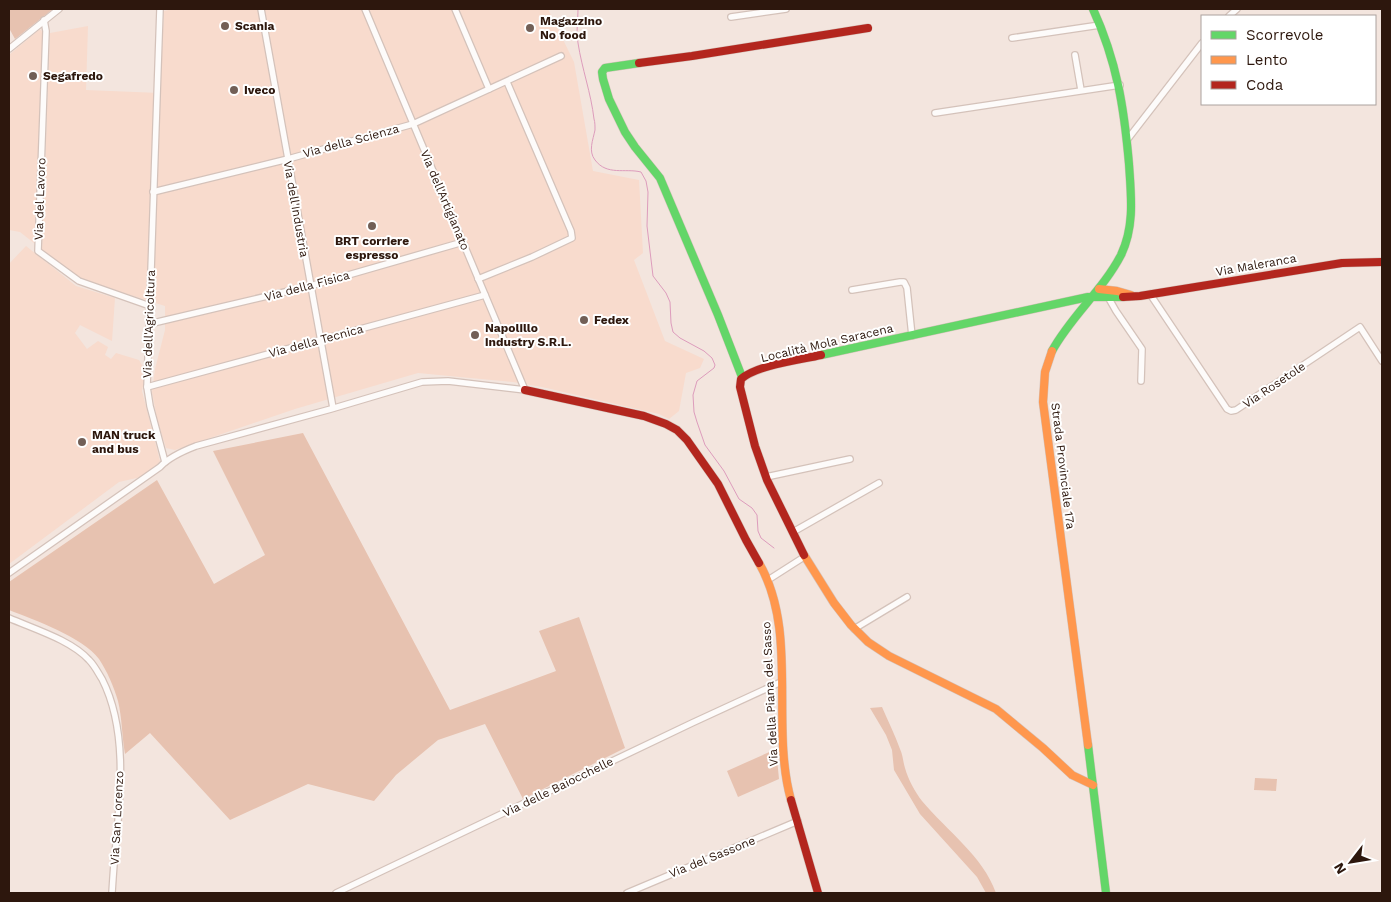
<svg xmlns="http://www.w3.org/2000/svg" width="1391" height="902" viewBox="0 0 1391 902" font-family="'Work Sans',sans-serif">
	<rect width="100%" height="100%" fill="#f3e5de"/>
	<g fill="#f8dbcd">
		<path d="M173,9h375l26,53 19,109 46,9 4,73 -9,7 31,81 39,18 -4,9 -14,5 -7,38 -10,8 -10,-5 -117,-27 -29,-5 -95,-9 -123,36 -120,41 -9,-2 -9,-29 -5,-27 3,-23 10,-39v-24l-85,-27 -38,-29 8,-217 38,-7 -2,64 74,3 4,-82z"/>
		<path d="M40,29l4,5 -9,207 -1,2 -14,-11 -11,-2v-175z"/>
		<path d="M26,246l50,40 39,12 -3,43 -32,-16 -5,8 12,16 11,-8 10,6 -3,8 6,4 5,-6 23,7 4,7 2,7 -3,17 18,70 -2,4 -17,12 -22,5 -110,82v-300z"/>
	</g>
	<g fill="#e7c2b0">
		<path d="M9,9h44l-38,30 -6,-11z"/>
		<path d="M303,433l147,277 106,-39 -17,-40 40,-14 46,131 -102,51 -38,-75 -47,16 -42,35 -22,26 -66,-17 -78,36 -80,-87 -25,21c-3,-17 -3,-37 -7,-53 -4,-14 -11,-30 -19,-42 -16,-22 -65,-39 -90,-49v-28l148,-102 57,104 51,-29 -52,-104z"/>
		<path d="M882,707c6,14 13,28 18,42 3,6 3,13 5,19 3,11 10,24 17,33 25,30 61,55 74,92h-10l-9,-16 -57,-63 -26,-44 -2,-20 -6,-15 -16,-27z"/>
		<path d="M776,749l3,30 -41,18 -11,-26z"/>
		<path d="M1255,778l22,1 -1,12 -22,-1z"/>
	</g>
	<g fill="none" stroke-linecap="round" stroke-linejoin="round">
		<path stroke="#dd9cbc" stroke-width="1" d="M578,9c0,11 -2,23 0,34 4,26 13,50 16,76 1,3 1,7 1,11 -2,10 -7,21 0,30 12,16 30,8 46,12l5,9 2,11 -1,34 6,50 13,17 4,9 1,21 2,9 7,6 24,13 8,7 3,7 -1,3 -17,13 -4,14 1,17 3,10 8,23 19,26 15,28 13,9 5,7 1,16 3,7 13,10"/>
		<g stroke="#d4c2ba" stroke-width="8">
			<g id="street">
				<path d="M160,9l-13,378 3,19 15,56"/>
				<path d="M261,9l72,399"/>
				<path d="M455,9l34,80"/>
				<path d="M1229,16l8,-7"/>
				<path d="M731,17l55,-8"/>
				<path d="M44,20l2,11 -8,220 41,30 71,25"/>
				<path d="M1012,38l88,-13"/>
				<path d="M9,49l50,-40"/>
				<path d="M1075,55l6,35"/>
				<path d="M935,113l185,-28"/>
				<path d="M1127,140l75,-97"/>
				<path d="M153,192l135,-33 125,-35 148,-68"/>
				<path d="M478,279l54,-22 40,-19 -1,-7 -64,-149"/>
				<path d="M852,290l48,-8h4l3,6 5,48"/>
				<path d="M1150,294l77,115 4,2 5,-1 124,-83 22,34"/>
				<path d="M1108,297l8,14 26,38 -1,32"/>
				<path d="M149,324l161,-38 153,-44"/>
				<path d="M147,387l338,-92"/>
				<path d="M766,477l84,-18"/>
				<path d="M793,532l86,-49"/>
				<path d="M9,573l151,-106c9,-10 23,-16 36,-21l135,-37 91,-27 26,-1 77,9 -160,-381"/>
				<path d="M768,580l36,-23"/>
				<path d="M9,618c25,11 62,22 80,42 6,6 9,13 13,19 25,49 19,112 14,165 -2,16 -3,33 -4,49"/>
				<path d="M854,629l53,-32"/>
				<path d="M336,893l356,-170 89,-41"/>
				<path d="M627,893l171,-72"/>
			</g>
		</g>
		<g stroke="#d4c2ba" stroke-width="9">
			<g id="fast">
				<path d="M639,63l-34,5 -3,4 1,7 6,20 16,33 10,15 25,31 58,137 24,62"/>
				<path d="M1052,351c19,-35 51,-61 69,-96 14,-29 10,-60 8,-91 -5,-57 -12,-102 -36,-155"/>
				<path d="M821,355l267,-58h35"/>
				<path d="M1088,745l18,148"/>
			</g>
		</g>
		<g stroke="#d4c2ba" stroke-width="9">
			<g id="slow">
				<path d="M1099,289l18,2 14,4"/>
				<path d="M1052,351l-7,21 -2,30 45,343"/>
				<path d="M804,555l30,48 17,22 17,17 21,14 107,53 47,39 29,27 21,10"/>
				<path d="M759,563c40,69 11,162 32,237"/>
			</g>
		</g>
		<g stroke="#d4c2ba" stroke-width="9">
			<g id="jam">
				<path d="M639,63l53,-7 176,-28"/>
				<path d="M1123,297l17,-1 202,-33 40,-1"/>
				<path d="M525,390l119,26 22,8 11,6 10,10 31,44 28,56 13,23"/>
				<path d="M804,555l-37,-75 -12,-34 -15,-59 1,-8c16,-14 58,-19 80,-24"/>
				<path d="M791,800l27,93"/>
			</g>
		</g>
		<use href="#street" stroke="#fdfbfa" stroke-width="5.5"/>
		<use href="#fast" stroke="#63d668" stroke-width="8"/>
		<use href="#slow" stroke="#ff974d" stroke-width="8"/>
		<use href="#jam" stroke="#b3261e" stroke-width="8"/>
	</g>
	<g fill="#725f56" stroke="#fff" stroke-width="2">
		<circle cx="225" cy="26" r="5"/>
		<circle cx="530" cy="28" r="5"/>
		<circle cx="33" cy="76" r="5"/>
		<circle cx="234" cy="90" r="5"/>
		<circle cx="372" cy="226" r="5"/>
		<circle cx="584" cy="320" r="5"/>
		<circle cx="475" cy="335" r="5"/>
		<circle cx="82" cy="442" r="5"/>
	</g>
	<g text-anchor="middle" stroke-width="4" stroke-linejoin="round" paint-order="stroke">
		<g font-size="12" font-weight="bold" fill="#2d170d" stroke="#fff" text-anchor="start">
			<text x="540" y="25">Magazzino<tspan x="540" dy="14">No food</tspan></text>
			<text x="235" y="30">Scania</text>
			<text x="43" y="80">Segafredo</text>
			<text x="244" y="94">Iveco</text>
			<text x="372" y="245" text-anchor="middle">BRT corriere<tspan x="372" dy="14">espresso</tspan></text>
			<text x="594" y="324">Fedex</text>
			<text x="485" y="332">Napolillo<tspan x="485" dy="14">industry S.R.L.</tspan></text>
			<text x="92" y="439">MAN truck<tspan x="92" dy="14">and bus</tspan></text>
		</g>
		<g font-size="12" fill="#2d170d" stroke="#fff">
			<text transform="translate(351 141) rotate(-15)" y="4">Via della Scienza</text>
			<text transform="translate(40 199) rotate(-88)" y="4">Via del Lavoro</text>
			<text transform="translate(445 200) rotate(67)" y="4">Via dell'Artigianato</text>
			<text transform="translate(296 209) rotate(80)" y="4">Via dell'Industria</text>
			<text transform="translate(1256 265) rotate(-10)" y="4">Via Maleranca</text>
			<text transform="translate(307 286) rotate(-15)" y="4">Via della Fisica</text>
			<text transform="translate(149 324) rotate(-88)" y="4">Via dell'Agricoltura</text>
			<text transform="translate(316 341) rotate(-15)" y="4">Via della Tecnica</text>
			<text transform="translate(827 343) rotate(-13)" y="4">Località Mola Saracena</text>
			<text transform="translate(1274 385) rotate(-34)" y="4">Via Rosetole</text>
			<text transform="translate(1063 466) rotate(83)" y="4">Strada Provinciale 17a</text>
			<text transform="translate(770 694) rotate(-93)" y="4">Via della Piana del Sasso</text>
			<text transform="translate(558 787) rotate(-26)" y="4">Via delle Baiocchelle</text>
			<text transform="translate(117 818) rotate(-87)" y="4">Via San Lorenzo</text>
			<text transform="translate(712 857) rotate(-22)" y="4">Via del Sassone</text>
		</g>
	</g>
	<rect width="1391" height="902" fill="none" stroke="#2d170d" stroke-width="20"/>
	<rect x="1201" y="15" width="175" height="90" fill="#ffffff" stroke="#aba29e"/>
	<rect x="1211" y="31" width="25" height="8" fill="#63d668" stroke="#aba29e"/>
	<text x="1246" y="40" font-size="15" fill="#2d170d">Scorrevole</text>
	<rect x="1211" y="56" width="25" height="8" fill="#ff974d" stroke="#aba29e"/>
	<text x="1246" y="65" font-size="15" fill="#2d170d">Lento</text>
	<rect x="1211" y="81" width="25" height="8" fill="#b3261e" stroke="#aba29e"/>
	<text x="1246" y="90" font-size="15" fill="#2d170d">Coda</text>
	<g transform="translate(1351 862) rotate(239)" stroke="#ffffff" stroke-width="4" paint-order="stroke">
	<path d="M0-4L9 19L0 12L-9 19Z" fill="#2d170d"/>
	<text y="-8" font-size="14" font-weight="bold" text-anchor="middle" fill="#2d170d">N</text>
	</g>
</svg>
